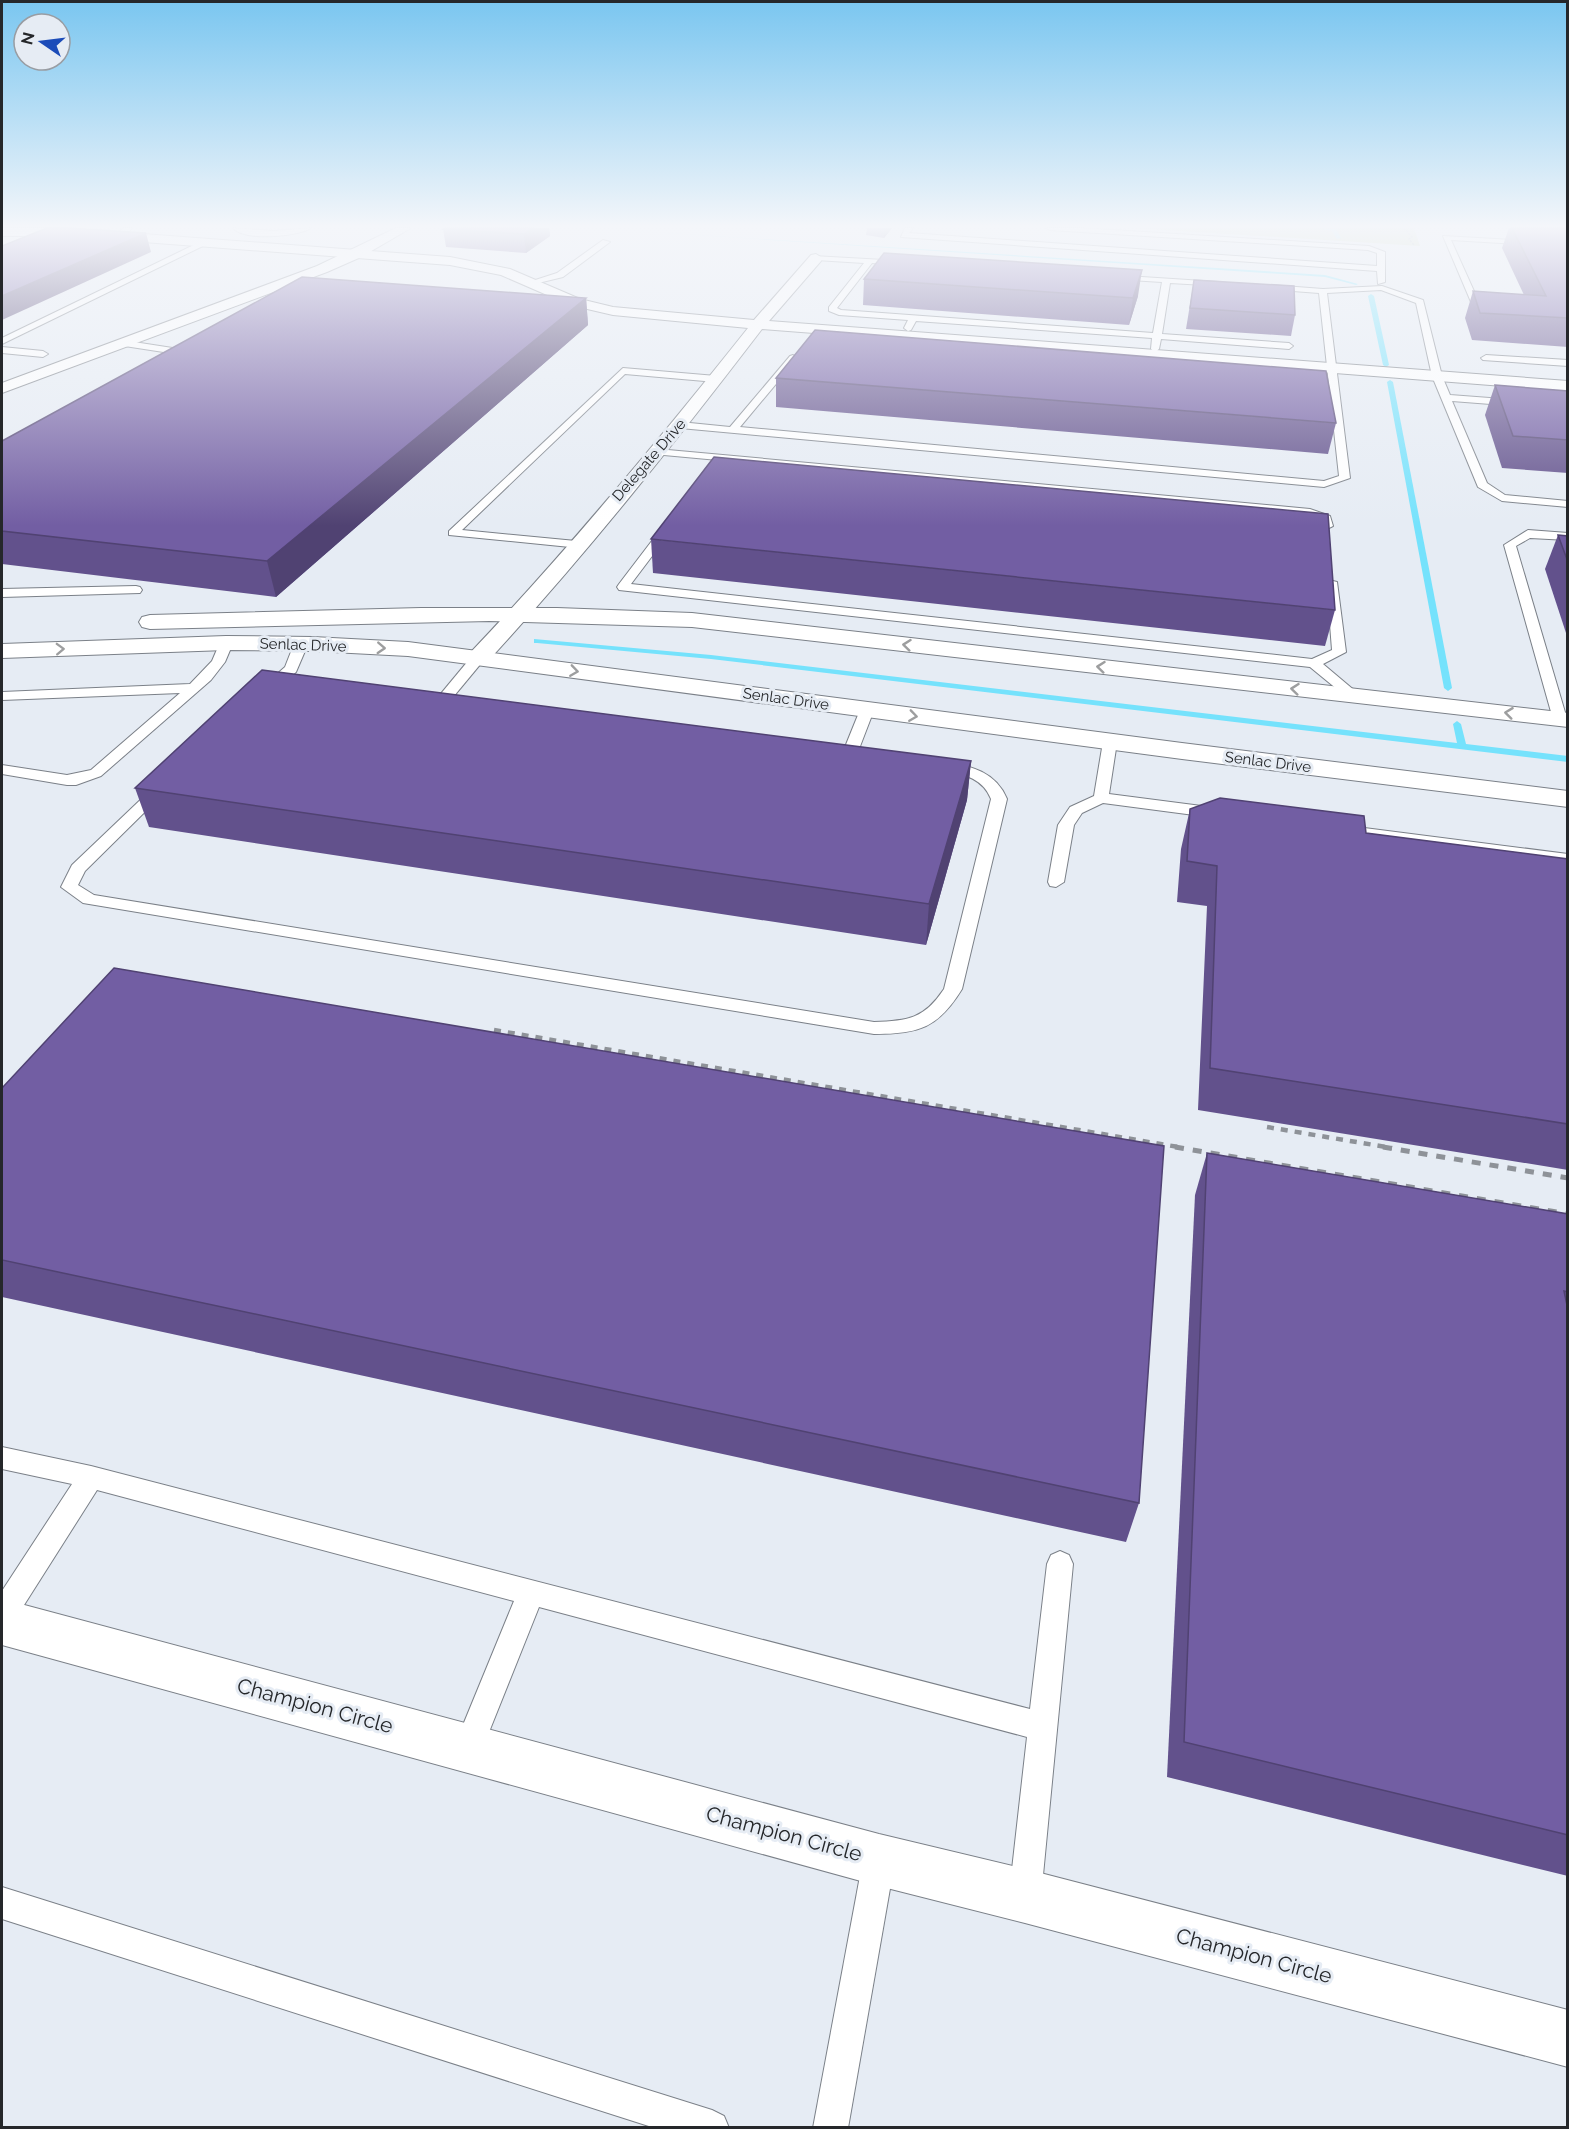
<svg xmlns="http://www.w3.org/2000/svg" width="1569" height="2129" viewBox="0 0 1569 2129" font-family="Raleway,sans-serif">
	<rect width="100%" height="100%" fill="#e6ecf4"/>
	<path fill="#c3d1a0" d="M1133,228h281l6,18z"/>
	<g fill="none" stroke-linecap="round" stroke-linejoin="round">
		<g fill="#75e2fc" fill-rule="evenodd">
			<path d="M590,228l735,47 33,9 -2,1 -31,-8z"/>
			<path d="M1318,228l18,1 5,9 -4,1 -5,-8z"/>
			<path d="M1371,294l3,2 15,69 -3,2 -3,-2 -15,-69z"/>
			<path d="M1390,380l3,2 59,306 -4,3 -4,-3 -57,-306z"/>
			<path d="M534,639l177,16 746,88 -4,-19 4,-3 4,3 5,20 102,12v6l-857,-103 -174,-16h-3z"/>
		</g>
		<g stroke="#7b8088" stroke-width="2">
			<g id="service">
				<path d="M124,228h8l-11,11h-6v-4z"/>
				<path d="M233,228l41,3 37,-3c-14,9 -67,13 -78,0z"/>
				<path d="M905,228h8l-4,5 468,33v-13l-9,-3 -318,-20 -4,-2h35l288,18 16,6v30l-7,2 -1,-13 -476,-34z"/>
				<path d="M1443,236l125,7v4l-117,-7 31,69 -4,3 -4,-3z"/>
				<path d="M603,240l7,2 -47,35 -33,8 -4,-2 31,-10z"/>
				<path d="M202,241l7,2 -207,101v-6z"/>
				<path d="M813,256l89,5 4,2 -4,2 -30,-2 -35,45 4,2 312,23 9,-51 -48,-3h-3v-4l108,7 4,2 -1,2 -52,-3 -8,51 127,9 4,3 -4,3 -128,-10 -2,10 -4,3 -4,-3 1,-11 -236,-17 -5,9 -3,1 -4,-3 4,-8 -69,-5 -10,-4v-4l35,-44 -48,-3h-3z"/>
				<path d="M1269,285l54,4 59,-3 41,14 19,76 8,19 118,9v6l-116,-9 35,82 18,12 63,6v6l-66,-6 -24,-14 -46,-111 -16,-73 -35,-13 -54,3 23,185 -26,9 -644,-59 -5,-3 5,-3 50,5 60,-71 3,-1 5,3 -2,2 -56,67 584,54 15,-5 -20,-183 -53,-4v-4z"/>
				<path d="M121,340l58,9 5,3 -17,10 -5,-3 8,-6 -52,-8 -1,-2z"/>
				<path d="M2,347l41,4 5,3 -5,3 -41,-4z"/>
				<path d="M1486,355l82,5v6l-85,-6 -2,-2z"/>
				<path d="M623,368l93,8 5,3 -5,3 -91,-8 -163,156 114,11 6,4 -2,3 -131,-13v-4z"/>
				<path d="M657,449l653,60 20,7 3,10 -6,3 -4,-1 -3,-8 -12,-5 -655,-61v-4z"/>
				<path d="M668,524l6,3 -43,57 681,75 20,-9 -5,-65 6,-4 4,1 9,70 -23,12 38,32 -7,4 -5,-1 -39,-32 -691,-77 -2,-3 2,-3 45,-59z"/>
				<path d="M1528,530l40,3v7l-38,-2 -14,8 51,173 -7,4 -7,-4 -49,-174z"/>
				<path d="M136,586l4,1 2,3 -2,3 -138,4v-8z"/>
				<path d="M226,639l7,4 -8,19 -14,18 -110,96 -25,9h-9l-65,-11v-9l65,10 24,-5 89,-77 -178,7v-8l188,-8 22,-23 9,-21z"/>
				<path d="M301,640l7,4 -12,28 -25,22h-10l-2,-3 2,-3 24,-21 9,-23z"/>
				<path d="M478,654l7,4 -2,3 -34,41h-10l-2,-3 2,-3 34,-41z"/>
				<path d="M867,706l7,4 -15,39 14,3 2,3 -7,4 -23,-4 -2,-3 17,-42z"/>
				<path d="M1110,738l7,4 -8,52 108,14 8,5 -8,5 -114,-15 -21,10 -8,12 -10,57 -8,5 -6,-1 -2,-4 10,-57 12,-18 24,-11 9,-54z"/>
				<path d="M944,761c27,5 52,11 63,38l-45,190c-24,39 -43,45 -88,45l-785,-130 -6,-1 -22,-16 11,-22 84,-80 5,-2 8,5 -3,3 -81,80 -7,14 16,10 780,127c34,-1 50,-3 70,-33l47,-190c-9,-23 -31,-25 -52,-30l-3,-3z"/>
				<path d="M1341,825l227,29v10l-233,-31 -2,-3 2,-3z"/>
				<path d="M2,1447l89,19 939,243 17,-145 4,-9 9,-4 9,4 4,9 -32,332 -5,11 -11,5 -11,-5 -5,-11 18,-159 -488,-130 -60,150 -10,5 -10,-5 -5,-10 60,-146 -417,-111 -85,134 -10,4v-37l70,-107 -70,-15z"/>
				<path d="M879,1844l11,5 5,11 -47,268h-35l50,-268 5,-11z"/>
				<path d="M2,1887l710,223 12,6 5,12h-74l-653,-209z"/>
			</g>
		</g>
		<g stroke="#7b8088" stroke-width="2">
			<g id="minor">
				<path d="M2,228h62l386,29 60,12 70,30 33,8 141,13 57,-65 5,-1 6,4 -1,3 -52,60 799,60v10l-806,-62c-88,115 -178,228 -276,334l-8,2 -8,-2 -3,-5 3,-5c98,-103 189,-213 278,-325l-135,-13 -43,-10 -69,-30 -51,-10 -386,-29h-62z"/>
				<path d="M2,1599l877,235 146,35 543,141v57l-543,-144 -146,-37 -877,-241z"/>
			</g>
		</g>
		<g stroke="#7b8088" stroke-width="2">
			<g id="tertiary">
				<path d="M421,608h136l135,5 876,100v14l-876,-100 -203,-6 -339,8 -8,-2 -3,-5 3,-5 8,-2z"/>
				<path d="M226,636l87,1 95,5 774,101 386,48v16l-386,-48 -774,-103 -95,-5 -87,-1 -224,8v-14z"/>
			</g>
		</g>
		<g stroke="#7b8088" stroke-width="2">
			<path id="secondary" d="M396,228h15l-50,29 -34,15 -325,121v-10l315,-117z"/>
		</g>
		<path stroke="#8b8f95" stroke-width="1.5" stroke-dasharray="2 1.5" stroke-linecap="butt" d="M1404,228l8,9 -3,2 5,6"/>
		<use href="#service" fill="#fff" fill-rule="evenodd"/>
		<use href="#minor" fill="#fff" fill-rule="evenodd"/>
		<use href="#tertiary" fill="#fff" fill-rule="evenodd"/>
		<use href="#secondary" fill="#fff" fill-rule="evenodd"/>
		<g stroke="#8e9298" stroke-width="4.5" stroke-dasharray="7 7" stroke-linecap="butt">
			<path d="M494,1030l690,118"/>
			<path d="M1267,1127l125,21"/>
		</g>
		<g stroke="#8e9298" stroke-width="5" stroke-dasharray="9 9" stroke-linecap="butt">
			<path d="M1175,1147l393,67"/>
			<path d="M1383,1147l185,31"/>
		</g>
	</g>
	<g fill="#62518c">
		<path d="M444,228h105l1,8 -24,17 -80,-6 -3,-18z"/>
		<path d="M867,228h25l-8,10 -18,-3z"/>
		<path d="M1509,228h59v119l-96,-7 -7,-22 8,-27 51,4 -22,-47z"/>
		<path d="M864,279l274,17 -9,29 -266,-20z"/>
		<path d="M1194,280l101,35 -4,21 -105,-7z"/>
		<path d="M586,298l2,27 -312,272 -274,-33v-123z"/>
		<path d="M776,378l560,45 -8,31 -552,-47z"/>
		<path d="M1495,385l73,6v82l-66,-5 -17,-53z"/>
		<path d="M1558,535l10,1v103l-23,-70z"/>
		<path d="M651,539l684,71 -10,36 -672,-73z"/>
		<path d="M971,761l-4,39 -41,145 -777,-118 -14,-39z"/>
		<path d="M1190,809l176,24 202,26v311l-370,-60 9,-204 -30,-4 4,-53z"/>
		<path d="M2,1088l1137,415 -13,39 -1124,-245z"/>
		<path d="M1207,1153l361,61v662l-401,-99 28,-582z"/>
	</g>
	<g fill="#504272">
		<path d="M533,228h16l1,8 -24,17 -2,-19z"/>
		<path d="M884,228h8l-8,10z"/>
		<path d="M146,233l5,19 -149,68v-24z"/>
		<path d="M1142,270l-4,26 -9,29 4,-27z"/>
		<path d="M586,298l2,27 -312,272 -9,-36z"/>
		<path d="M971,761l-4,39 -41,145 3,-41z"/>
	</g>
	<g fill="#725ea3" stroke="#504272" stroke-width="1.5">
		<path d="M47,228h23l76,5 -144,63v-50z"/>
		<path d="M444,228h89l-9,6 -81,-5z"/>
		<path d="M1512,228h56v90l-88,-5 -7,-22 73,5z"/>
		<path d="M884,253l258,17 -9,28 -269,-19z"/>
		<path d="M302,277l284,21 -319,263 -265,-30v-90z"/>
		<path d="M1194,280l100,6 1,29 -105,-7z"/>
		<path d="M815,330l511,41 10,52 -560,-45z"/>
		<path d="M1495,385l73,6v49l-55,-4z"/>
		<path d="M714,457l614,57 7,96 -684,-71z"/>
		<path d="M1558,535l10,1v26z"/>
		<path d="M262,670l709,91 -42,143 -794,-116z"/>
		<path d="M1220,798l144,18 2,17 202,26v265l-358,-56 7,-202 -30,-5 3,-52z"/>
		<path d="M114,968l1050,178 -25,357 -1137,-243v-172z"/>
		<path d="M1207,1153l361,61v78l-4,-1 4,19v525l-384,-93z"/>
	</g>
	<defs><path id="oneway-chevron" d="M-2-3.5L2.5 0L-2 3.5" fill="none" stroke-width="1.6" stroke-linecap="round" stroke-linejoin="round" transform="scale(1.5)"/></defs>
	<g stroke="#9d9e9f">
		<use href="#oneway-chevron" transform="translate(907 645) rotate(-174)"/>
		<use href="#oneway-chevron" transform="translate(381 648) rotate(3)"/>
		<use href="#oneway-chevron" transform="translate(60 649) rotate(-2)"/>
		<use href="#oneway-chevron" transform="translate(1101 667) rotate(-174)"/>
		<use href="#oneway-chevron" transform="translate(574 671) rotate(8)"/>
		<use href="#oneway-chevron" transform="translate(1295 689) rotate(-174)"/>
		<use href="#oneway-chevron" transform="translate(1509 713) rotate(-173)"/>
		<use href="#oneway-chevron" transform="translate(913 716) rotate(8)"/>
	</g>
	<linearGradient id="sky" x2="0" y2="1"><stop stop-color="#7ac6f0"/><stop offset="0.43" stop-color="#f4f6fa"/><stop offset="1" stop-color="#f4f6fa" stop-opacity="0"/></linearGradient>
	<rect width="1569" height="526" fill="url(#sky)"/>
	<g text-anchor="middle" stroke-width="6" stroke-linejoin="round" paint-order="stroke">
		<g font-size="15" fill="#25272a" stroke="#e6ecf4">
			<text transform="translate(649 460) rotate(-49)" y="5">Delegate Drive</text>
			<text transform="translate(303 645) rotate(2)" y="5">Senlac Drive</text>
			<text transform="translate(786 699) rotate(8)" y="5">Senlac Drive</text>
			<text transform="translate(1268 762) rotate(7)" y="5">Senlac Drive</text>
		</g>
		<g font-size="21" fill="#25272a" stroke="#e6ecf4">
			<text transform="translate(315 1706) rotate(15)" y="7">Champion Circle</text>
			<text transform="translate(784 1834) rotate(15)" y="7">Champion Circle</text>
			<text transform="translate(1254 1956) rotate(15)" y="7">Champion Circle</text>
		</g>
	</g>
	<rect width="1569" height="2129" fill="none" stroke="#25272a" stroke-width="6"/>
	<g transform="translate(42 42) rotate(284)"><circle r="28" fill="#e6ecf4" stroke="#999da3" stroke-width="1.5"/>
	<path d="M0-4.5L10 22L0 15L-10 22Z" fill="#1c4cb9"/>
	<text y="-9" font-size="16" font-weight="bold" text-anchor="middle" fill="#25272a">N</text>
	</g>
</svg>
